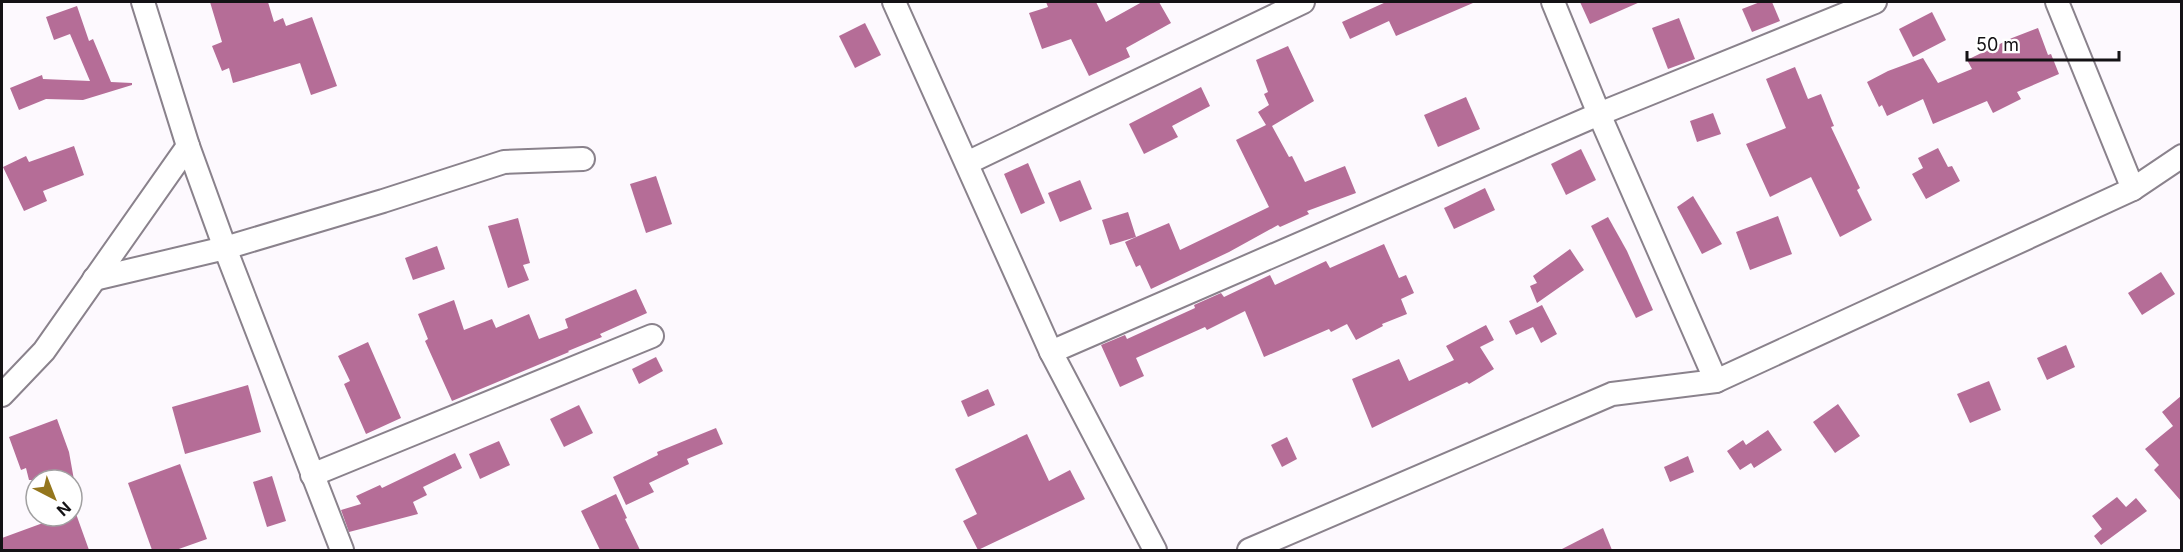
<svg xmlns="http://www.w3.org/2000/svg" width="2183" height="552" viewBox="0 0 2183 552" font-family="Inter,sans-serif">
	<rect width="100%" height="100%" fill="#fdf9fe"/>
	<g fill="#b56d97">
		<path d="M210,2h58l6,20 9,-4 3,8 26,-9 25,69 -26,9 -11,-32 -67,20 -4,-15 -7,3 -10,-25 10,-4z"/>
		<path d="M1046,2h50l10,20 36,-20h17l12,21 -45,25 4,9 -41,19 -18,-37 -29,10 -13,-36 19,-6z"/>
		<path d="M1386,2h87v1l-77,33 -7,-15 -39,18 -8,-17z"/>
		<path d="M1580,2h60l-50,22z"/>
		<path d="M1760,2h12l8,19 -28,11 -10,-23z"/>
		<path d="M77,6l12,35 4,-2 18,43 21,1v2l-49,15 -37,-1 -27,11 -9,-22 32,-13 1,4 47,2 -20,-47 -16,6 -8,-23z"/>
		<path d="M1932,12l14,28 -33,17 -14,-28z"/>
		<path d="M1679,18l16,41 -27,10 -16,-41z"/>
		<path d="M865,23l16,32 -26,13 -16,-32z"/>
		<path d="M2038,28l10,27 3,-1 8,20 -42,18 4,7 -28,14 -6,-12 -54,23 -10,-25 -36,17 -5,-11 -3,2 -12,-25 21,-11 35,-13 15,25 34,-14 -5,-9 45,-22z"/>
		<path d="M1288,46l26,55 -42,25 17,31 3,-1 13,26 40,-16 11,27 -49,18 2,3 -29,13 -2,-2 -49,27 -78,37 -11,-24 -4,2 -11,-25 11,-5 -26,8 -8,-25 26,-8 8,25 33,-14 11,27 89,-43 -33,-67 30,-15 -8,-13 11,-7 -5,-11 4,-2 -12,-32z"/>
		<path d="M1795,67l13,32 13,-5 13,32 -3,1 29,61 -3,2 15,30 -32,17 -29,-60 -41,20 -24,-53 40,-16 -20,-49z"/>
		<path d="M1201,87l9,19 -38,20 6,11 -34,17 -15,-30z"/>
		<path d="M1466,97l14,32 -42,18 -14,-32z"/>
		<path d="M1713,113l8,21 -24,8 -7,-21z"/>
		<path d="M74,146l10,29 -41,16 4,10 -23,10 -21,-44 23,-11 3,6z"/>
		<path d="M1938,148l10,19 4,-1 8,15 -34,18 -14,-25 11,-6 -5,-10z"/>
		<path d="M1581,149l15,31 -30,15 -15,-31z"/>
		<path d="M1028,163l17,40 -24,11 -17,-40z"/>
		<path d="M656,176l16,48 -26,9 -16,-49z"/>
		<path d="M1080,180l12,29 -32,13 -12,-29z"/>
		<path d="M1485,188l10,22 -41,19 -10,-21z"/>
		<path d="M1693,196l29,48 -20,10 -25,-47z"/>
		<path d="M1778,216l14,38 -42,16 -14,-38z"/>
		<path d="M1608,217l19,34 26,59 -17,8 -45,-92z"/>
		<path d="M518,218l12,45 -7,2 6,15 -21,8 -20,-62z"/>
		<path d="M1384,244l15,34 7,-3 8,18 -13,6 6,15 -25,10 1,2 -27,14 -9,-16 -16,8 -2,-3 -65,28 -19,-46 -38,19 -2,-3 -69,31 8,18 -24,11 -19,-42 24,-10 2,4 68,-31 -1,-3 27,-12 3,4 46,-22 5,10 51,-24 4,7z"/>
		<path d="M437,246l8,23 -32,11 -8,-22z"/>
		<path d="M1570,249l14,21 -47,33 -7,-17 7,-3 -4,-7z"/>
		<path d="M2161,272l14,22 -33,21 -14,-22z"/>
		<path d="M636,289l11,24 -47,21 2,3 -34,14 1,1 -117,49 -27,-60 3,-2 -10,-25 36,-14 10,30 28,-11 4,9 33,-14 10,25 29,-11 -3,-9z"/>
		<path d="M1542,305l15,29 -16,9 -8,-16 -17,8 -7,-14z"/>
		<path d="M1486,325l8,15 -14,7 14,22 -25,15 -2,-2 -95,46 -20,-49 47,-20 10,22 45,-21 -8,-14z"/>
		<path d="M368,342l33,76 -35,16 -22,-50 6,-3 -12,-25z"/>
		<path d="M2066,345l9,22 -28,13 -10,-22z"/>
		<path d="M656,357l7,14 -24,13 -7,-15z"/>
		<path d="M1989,381l12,29 -31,13 -13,-29z"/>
		<path d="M248,385l13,47 -76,22 -13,-47z"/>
		<path d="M988,389l7,16 -27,12 -7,-16z"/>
		<path d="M2181,396v105l-27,-31 5,-5 -14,-16 28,-23 -11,-14z"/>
		<path d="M1838,404l22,32 -25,17 -22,-31z"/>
		<path d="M579,405l14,28 -29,14 -14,-28z"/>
		<path d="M57,419l12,33 5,28h-45l-3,-12 -5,2 -12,-33z"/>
		<path d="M716,428l7,16 -36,15 2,5 -40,19 5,9 -28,13 -13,-28 45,-22 -1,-3z"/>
		<path d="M1768,430l14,20 -28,18 -3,-5 -11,7 -13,-19 16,-11 3,5z"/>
		<path d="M1027,434l22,47 21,-11 15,29 -107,51 -15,-29 14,-7 -22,-45z"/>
		<path d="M1287,437l10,22 -15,8 -11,-22z"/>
		<path d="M499,441l11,24 -30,14 -11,-25z"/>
		<path d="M455,453l7,15 -39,19 4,8 -14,7 5,12 -69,18 -8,-22 20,-6 -5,-8 24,-11 2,3z"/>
		<path d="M1688,456l6,16 -24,10 -6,-15z"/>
		<path d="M180,464l27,75 -31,11h-24l-24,-67z"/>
		<path d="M272,476l14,45 -19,6 -14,-45z"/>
		<path d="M616,494l11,24 -2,1 15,31h-40l-19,-39z"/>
		<path d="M2117,497l9,10 10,-9 11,13 -46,34 -7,-9 8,-7 -10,-13z"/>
		<path d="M75,511l14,39h-87v-12l60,-22h10v-4z"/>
		<path d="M1603,528l9,22h-52z"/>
	</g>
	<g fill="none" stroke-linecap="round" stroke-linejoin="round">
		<g stroke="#8a828c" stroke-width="26">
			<g id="minor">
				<path d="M143,2l45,144 37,102 117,302"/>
				<path d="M894,2l157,350 104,198"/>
				<path d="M1553,2l46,112 117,267"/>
				<path d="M2057,2l76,187"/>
				<path d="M967,163l336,-161"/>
				<path d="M94,279l131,-31 158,-47 121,-39 79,-3"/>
				<path d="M1051,352l548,-238 276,-112"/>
				<path d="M2,395l42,-44 144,-205"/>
				<path d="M312,475l340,-139"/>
				<path d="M1249,550l363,-156 104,-13 417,-192 49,-33"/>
			</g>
		</g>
		<use href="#minor" stroke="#fff" stroke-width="22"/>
	</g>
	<rect width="2183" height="552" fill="none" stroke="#141215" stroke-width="6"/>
	<g transform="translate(54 498) rotate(138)"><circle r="28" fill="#ffffff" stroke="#a1a0a1" stroke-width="1.5"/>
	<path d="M0-4.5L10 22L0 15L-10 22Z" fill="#94761d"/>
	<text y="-9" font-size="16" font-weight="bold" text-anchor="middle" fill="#141215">N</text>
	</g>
	<path d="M1967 51v9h152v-9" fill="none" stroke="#141215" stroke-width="3"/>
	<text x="1976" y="51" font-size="18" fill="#141215" stroke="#ffffff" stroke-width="4.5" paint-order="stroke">50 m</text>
</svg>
